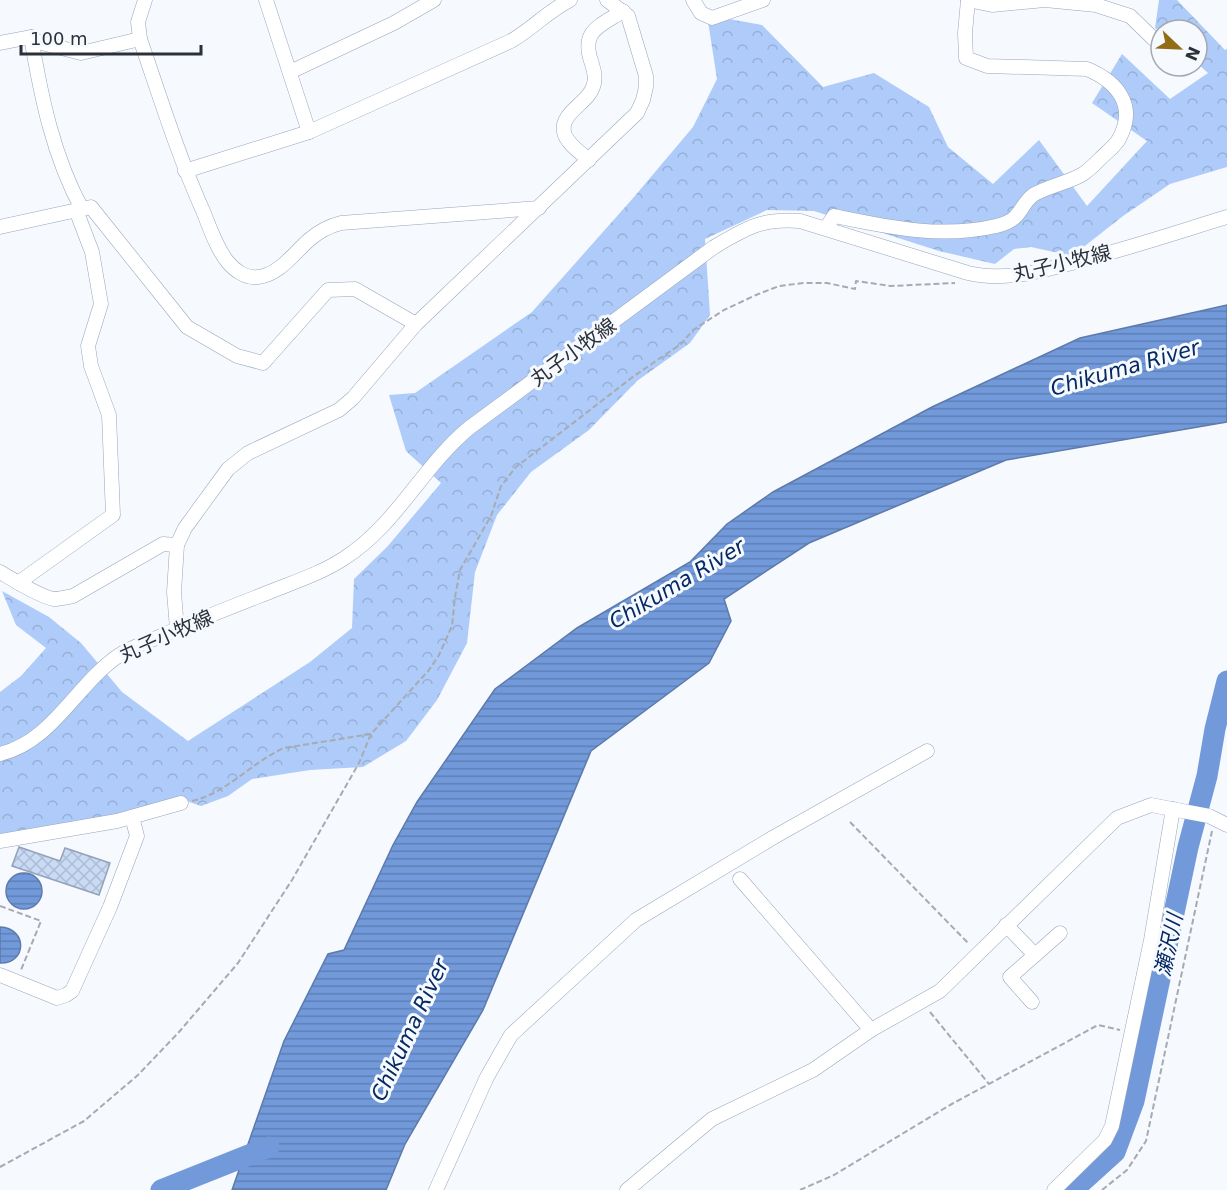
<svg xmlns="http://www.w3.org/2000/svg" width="1227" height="1190" viewBox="0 0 1227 1190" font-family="'DejaVu Sans','Noto Sans JP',sans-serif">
	<defs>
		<pattern id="forest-crowns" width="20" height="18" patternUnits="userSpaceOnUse" patternTransform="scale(1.5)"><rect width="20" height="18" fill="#aecbf9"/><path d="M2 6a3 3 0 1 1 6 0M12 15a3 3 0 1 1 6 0" fill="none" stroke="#96afd6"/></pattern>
		<pattern id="water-rules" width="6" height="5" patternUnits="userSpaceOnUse" patternTransform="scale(1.5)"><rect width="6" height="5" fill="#729adb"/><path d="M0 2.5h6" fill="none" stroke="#5e7eb3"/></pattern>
		<pattern id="building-cross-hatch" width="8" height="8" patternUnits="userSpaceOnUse" patternTransform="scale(1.5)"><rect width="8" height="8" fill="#c9daf5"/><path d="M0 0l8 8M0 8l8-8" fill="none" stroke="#adbcd3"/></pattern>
	</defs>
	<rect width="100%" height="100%" fill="#f6f9fd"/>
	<path fill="url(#forest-crowns)" d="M1159,0h18l48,50 2,-1v118l-57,17 -47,32 -51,40 -41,-9 -17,2 -19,15 -56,-13 -125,-40 -47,-1 -62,29 5,76 -20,28 -53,38 -48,49 -58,42 -34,43 -22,57 -8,71 -30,57 -31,41 -43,26 -53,3 -58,9 -24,17 -27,10 -20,-7 -64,15 -117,21v-143l21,-16 25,-28 -30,-23 -14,-34 47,26 32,26 41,49 66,49 122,-79 42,-34 2,-49 33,-32 54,-64 -35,-32 -17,-56 26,-2 117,-81 102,-115 59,-70 24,-48 -10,-64 55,10 61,62 51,-14 55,34 19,40 45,37 46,-44 48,66 60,-65 -55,-38 30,-49 48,45 38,-26 -11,-10v-33h-36v3l-6,-5z"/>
	<g fill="url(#water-rules)" stroke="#5d7aab" stroke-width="1.5">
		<path d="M1227,305v117l-221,38 -197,83 -85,56 7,22 -22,42 -118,88 -108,259 -78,134 -19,46h-154l52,-149 44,-87 16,-4 49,-105 24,-43 78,-113 82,-61 113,-66 37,-38 46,-32 159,-85 148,-69z"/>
		<circle cx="24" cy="891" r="18"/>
		<path d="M0,927c28,1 27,37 0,36z"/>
	</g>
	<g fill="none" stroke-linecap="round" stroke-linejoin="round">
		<g stroke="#729adb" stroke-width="21">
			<path d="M161,1190l108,-43"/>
			<path d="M1073,1190l42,-38 19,-51 54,-254 19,-71 8,-47 12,-48"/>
		</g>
	</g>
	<path fill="url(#building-cross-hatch)" stroke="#94a2b8" stroke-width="1.5" d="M19,847l41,14 5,-13 45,15 -11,32 -87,-29z"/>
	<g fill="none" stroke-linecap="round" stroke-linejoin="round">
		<g stroke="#97a5bb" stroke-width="15">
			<g id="minor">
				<path d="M145,0l-7,22 2,17c20,58 38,116 63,172 7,17 13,36 24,50 7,9 19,18 31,16 21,-2 36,-24 51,-37 9,-8 20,-14 32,-17l198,-15"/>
				<path d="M266,0l43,132"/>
				<path d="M693,0l8,13 11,5 51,-18"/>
				<path d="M968,0l24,5 53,-5 51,5 34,11 31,30"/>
				<path d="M31,37c10,59 22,119 51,172"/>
				<path d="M0,43l31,-6 7,5 43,11 59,-14"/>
				<path d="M290,72l104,-49 40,-23"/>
				<path d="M589,160c-8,-7 -23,-17 -25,-28 -4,-19 24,-29 29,-45 3,-7 1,-17 -1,-23 -12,-33 6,-37 31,-53"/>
				<path d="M185,171l124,-39 202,-91c21,-12 37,-30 59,-41"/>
				<path d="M0,227l91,-20 96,120 50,29 26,7 65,-73 27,-1 61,35"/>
				<path d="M826,228l8,-12c54,11 107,23 162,10 6,-1 16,-5 20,-10 6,-6 9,-15 17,-21 15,-9 35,-12 50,-21 6,-4 12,-10 17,-15 6,-6 15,-13 19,-20 18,-33 -1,-57 -32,-70l-100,-3 -21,-8 -1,-25 3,-33"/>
				<path d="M0,572c12,7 40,25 54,27 6,0 13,-2 19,-3l90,-52 14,1"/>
				<path d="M18,583l95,-68 -4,-100 -18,-49 -3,-20 13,-42 -9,-52 -16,-42"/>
				<path d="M177,629l-3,-37 3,-47 8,-17 43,-59 20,-16 91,-43 14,-12 63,-74 221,-211 6,-13 3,-13v-11l-18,-60 -21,-16"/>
				<path d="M0,754c53,-13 75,-68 118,-98 13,-9 30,-14 45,-21 37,-16 76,-31 114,-46 23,-9 46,-17 66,-30 53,-33 79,-92 126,-131l245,-181c32,-19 48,-29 86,-26l168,52c40,10 83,-5 122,-15 46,-12 91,-27 137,-41"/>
				<path d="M0,841l117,-20 64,-18"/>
				<path d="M740,879l131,151"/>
				<path d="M1006,925l29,30"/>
				<path d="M0,975l57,23 9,-3 6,-4 38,-84 27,-71 -5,-19"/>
				<path d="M1032,1002l-22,-25 50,-44"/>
				<path d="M436,1190l51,-113 24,-42 125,-115 138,-83 153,-86"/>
				<path d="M627,1190l85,-71 101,-49 58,-40 69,-39 177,-173 34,-13 58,11 18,9"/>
				<path d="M1054,1190l51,-50 7,-14 39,-186 22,-131"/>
			</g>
		</g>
		<g stroke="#a7abb1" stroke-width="2" stroke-dasharray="6 3" stroke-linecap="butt">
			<path d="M192,801c35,-8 60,-39 92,-53l87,-14"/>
			<path d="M850,822l119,122"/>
			<path d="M0,906l41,15 -20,49"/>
			<path d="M930,1012l59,72"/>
			<path d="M0,1167l84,-46 54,-46 41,-43 59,-69 54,-83 67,-117 12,-29 58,-64 10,-15 13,-29 3,-29 5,-27 31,-54 10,-30 15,-19 118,-91 47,-32 12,-14 31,-20 32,-15 23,-9 25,-3h23l28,6 1,-8 35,5 64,-3"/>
			<path d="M800,1190l34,-15 116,-70 148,-80 22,5"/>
			<path d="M1102,1190l25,-20 19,-29 66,-310"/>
		</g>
		<use href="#minor" stroke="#fff" stroke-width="14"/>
	</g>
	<g text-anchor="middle" stroke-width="6" stroke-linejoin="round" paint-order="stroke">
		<g font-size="20" fill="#2b313a" stroke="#f6f9fd">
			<text transform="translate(1062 263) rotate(-13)" y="7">丸子小牧線</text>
			<text transform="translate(573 352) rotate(-36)" y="7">丸子小牧線</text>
			<text transform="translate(166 636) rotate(-24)" y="7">丸子小牧線</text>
		</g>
		<g font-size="21" font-style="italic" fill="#052962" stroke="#f6f9fd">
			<text transform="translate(1125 368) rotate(-16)" y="7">Chikuma River</text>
			<text transform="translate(677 584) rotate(-31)" y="7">Chikuma River</text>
			<text transform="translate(1169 945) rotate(-78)" y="7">瀬沢川</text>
			<text transform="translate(410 1030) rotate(-65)" y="7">Chikuma River</text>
		</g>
	</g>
	<g transform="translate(1179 48) rotate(113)"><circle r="28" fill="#f6f9fd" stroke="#a5a9af" stroke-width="1.5"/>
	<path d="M0-4.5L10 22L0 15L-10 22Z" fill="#936d15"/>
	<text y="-9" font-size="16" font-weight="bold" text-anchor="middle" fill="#2b313a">N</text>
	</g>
	<path d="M21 45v9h180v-9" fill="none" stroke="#2b313a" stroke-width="3"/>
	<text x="30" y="45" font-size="18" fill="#2b313a" stroke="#f6f9fd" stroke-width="4.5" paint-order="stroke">100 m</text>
</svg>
